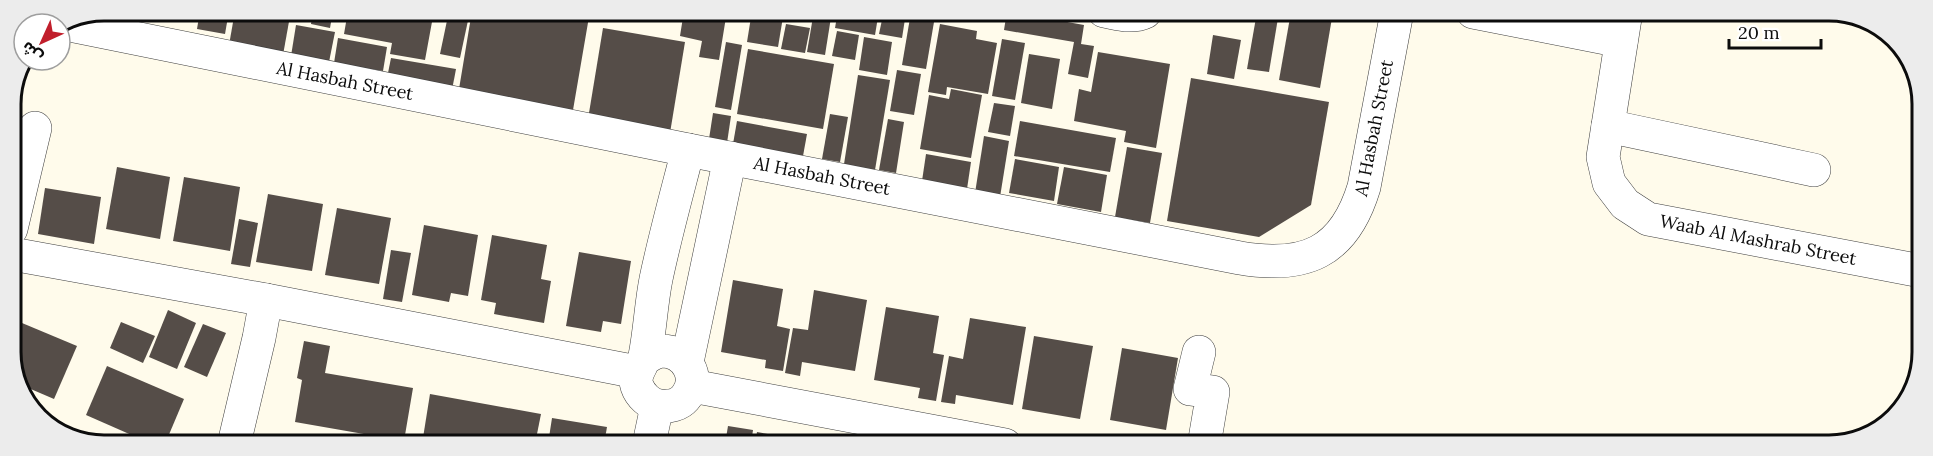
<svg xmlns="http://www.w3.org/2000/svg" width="1933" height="456" viewBox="0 0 1933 456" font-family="Lora,'Noto Sans Arabic',serif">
	<rect width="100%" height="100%" fill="#fffbeb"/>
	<g fill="#554d48">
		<path d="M200,11h29l-4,23 -28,-5z"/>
		<path d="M235,11h28l27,5 -7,39 -54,-10z"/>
		<path d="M313,11h20l-3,17 -19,-4z"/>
		<path d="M348,11h86l-9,49 -35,-6 2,-11 -48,-9z"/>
		<path d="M449,11h21l-10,47 -20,-4z"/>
		<path d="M472,11l45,7 1,-7h72l-17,99 -114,-21z"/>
		<path d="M684,11h43l-8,49 -20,-3 3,-16 -22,-5z"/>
		<path d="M752,11h32l-6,36 -31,-5z"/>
		<path d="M814,11h18l-7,44 -18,-3z"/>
		<path d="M838,11h41l-4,24 -40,-7z"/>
		<path d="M1007,11l77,14 -3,19 13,2 -6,32 -20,-4 6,-32 -70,-12z"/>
		<path d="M1257,12h22l-10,60 -22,-3z"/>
		<path d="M1291,12h42l-13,76 -41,-8z"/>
		<path d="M883,15l22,4 -3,19 -23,-4z"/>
		<path d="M910,18l24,4 -8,47 -24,-4z"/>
		<path d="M786,24l24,4 -5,25 -24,-4z"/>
		<path d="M940,24l37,7 -1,8 21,4 -9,51 -41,-7 -1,8 -18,-3z"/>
		<path d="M296,25l39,7 -6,30 -38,-6z"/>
		<path d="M603,28l82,14 -15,91 -82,-14z"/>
		<path d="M837,31l22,4 -4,25 -23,-4z"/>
		<path d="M1213,35l28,5 -7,39 -27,-5z"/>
		<path d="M864,37l28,5 -5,33 -28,-5z"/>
		<path d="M338,38l49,9 -4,24 -49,-8z"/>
		<path d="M1002,39l23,4 -10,57 -23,-4z"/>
		<path d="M726,42l16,3 -11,65 -16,-3z"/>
		<path d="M748,49l86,15 -11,65 -86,-15z"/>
		<path d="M1098,52l72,12 -14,84 -32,-6 2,-11 -52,-10 5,-32 12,3z"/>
		<path d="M1029,54l31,5 -8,50 -31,-6z"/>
		<path d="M391,58l65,11 -4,21 -65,-12z"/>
		<path d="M897,70l24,4 -7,41 -24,-4z"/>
		<path d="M858,75l32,5 -15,90 -31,-6z"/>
		<path d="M1191,78l138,24 -18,103 -52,32 -92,-16z"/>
		<path d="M951,89l31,6 -11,63 -51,-9 9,-54 20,4z"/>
		<path d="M994,103l21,3 -5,30 -22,-4z"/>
		<path d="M713,113l18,3 -4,27 -18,-4z"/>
		<path d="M830,114l18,3 -8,45 -18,-3z"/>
		<path d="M888,119l16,3 -8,51 -17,-3z"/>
		<path d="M737,121l70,13 -4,22 -70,-12z"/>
		<path d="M1020,121l96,17 -6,34 -96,-16z"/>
		<path d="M984,136l25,5 -9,56 -25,-4z"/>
		<path d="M1127,147l35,6 -12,70 -35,-6z"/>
		<path d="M926,154l45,8 -4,27 -45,-8z"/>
		<path d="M1015,159l44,8 -5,34 -45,-8z"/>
		<path d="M117,167l53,10 -10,62 -54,-10z"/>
		<path d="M1064,167l43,8 -6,37 -44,-8z"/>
		<path d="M184,177l56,10 -10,64 -57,-10z"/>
		<path d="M45,188l56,9 -7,47 -56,-10z"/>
		<path d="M268,194l55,10 -11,67 -56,-9z"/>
		<path d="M337,208l54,10 -12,66 -54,-9z"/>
		<path d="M239,219l19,4 -8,44 -19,-3z"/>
		<path d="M424,225l54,10 -10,61 -17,-3 -2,9 -37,-7z"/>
		<path d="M492,235l55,10 -6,34 10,2 -7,42 -50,-9 2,-11 -15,-3z"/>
		<path d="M391,250l20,3 -9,49 -19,-3z"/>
		<path d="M579,252l52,9 -10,63 -18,-3 -2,11 -35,-6z"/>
		<path d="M733,280l50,9 -6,37 13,3 -7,42 -18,-3 1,-8 -45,-8z"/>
		<path d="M814,290l53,10 -12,71 -53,-9 -2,14 -15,-3 8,-45 15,2z"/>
		<path d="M886,307l53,9 -6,37 11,2 -8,46 -18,-3 2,-10 -46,-8z"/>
		<path d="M168,310l28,13 -19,46 -28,-12z"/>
		<path d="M970,318l56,9 -13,78 -57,-10 -1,9 -14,-2 8,-46 14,3z"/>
		<path d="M121,322l34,14 -12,27 -33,-15z"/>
		<path d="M22,323l55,23 -23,53 -35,-15 -7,-13v-25z"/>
		<path d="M203,324l23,9 -19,44 -23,-10z"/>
		<path d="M1034,336l59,10 -13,73 -58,-10z"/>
		<path d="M304,341l26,5 -5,27 88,15 -9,53 -109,-19 7,-42 -5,-2z"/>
		<path d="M1122,348l56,10 -12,72 -56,-10z"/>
		<path d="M107,366l77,33 -19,45h-13l-66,-29z"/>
		<path d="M430,394l111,20 -6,30h-113z"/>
		<path d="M552,418l55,9 -3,17h-56z"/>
		<path d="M728,426l25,4 -2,14h-26z"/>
		<path d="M757,432l22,4 -1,8h-23z"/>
		<path d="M173,434l22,10h-26z"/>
		<path d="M680,439l26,4 -1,1h-26z"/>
	</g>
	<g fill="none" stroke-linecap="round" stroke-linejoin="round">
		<g stroke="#3f3f3f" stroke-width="34">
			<g id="minor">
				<path d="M1104,11c13,3 29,7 41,1"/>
				<path d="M1473,12l148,29"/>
				<path d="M1626,12l-23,145 6,26 16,21 23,15 273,52"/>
				<path d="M70,25l618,125 552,108c65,11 104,-5 124,-71l33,-175"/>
				<path d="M1608,126l206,44"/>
				<path d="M11,229l24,-101"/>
				<path d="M12,254l254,46 371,72"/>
				<path d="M1199,352l-9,37 23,3 -9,53"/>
				<path d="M644,359c5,-3 11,-7 17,-8 24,-1 42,27 24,47 -6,7 -16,9 -25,8 -10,-1 -20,-11 -23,-20 -4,-12 5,-19 8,-30 5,-25 6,-52 11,-77 9,-43 21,-86 32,-129"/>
				<path d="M687,362l43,-204"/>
				<path d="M692,386l313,59"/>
				<path d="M234,444l25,-106 7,-38"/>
				<path d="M649,444l8,-38"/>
			</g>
		</g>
		<use href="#minor" stroke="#fff" stroke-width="33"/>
	</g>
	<g text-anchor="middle" stroke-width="6" stroke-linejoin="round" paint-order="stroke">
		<g font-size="18" fill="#0c0c0c" stroke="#fff">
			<text transform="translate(345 81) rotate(11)" y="6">Al Hasbah Street</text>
			<text transform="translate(1374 128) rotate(-79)" y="6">Al Hasbah Street</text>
			<text transform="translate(822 176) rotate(11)" y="6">Al Hasbah Street</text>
			<text transform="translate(1758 240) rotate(11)" y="6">Waab Al Mashrab Street</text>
		</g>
	</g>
	<path d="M0 0H1933V456H0ZM104 21H1829A83 83 0 0 1 1912 104V352A83 83 0 0 1 1829 435H104A83 83 0 0 1 21 352V104A83 83 0 0 1 104 21Z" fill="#ececec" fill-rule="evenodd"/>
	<path fill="none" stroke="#0c0c0c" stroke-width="3" d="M104 21H1829A83 83 0 0 1 1912 104V352A83 83 0 0 1 1829 435H104A83 83 0 0 1 21 352V104A83 83 0 0 1 104 21Z"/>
	<g transform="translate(42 42) rotate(225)"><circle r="28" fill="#ffffff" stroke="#9e9e9e" stroke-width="1.5"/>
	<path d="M0-4.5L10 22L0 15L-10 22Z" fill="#c11f2c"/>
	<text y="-9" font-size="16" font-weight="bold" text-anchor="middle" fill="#0c0c0c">ش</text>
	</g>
	<path d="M1729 39v9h92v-9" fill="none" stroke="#0c0c0c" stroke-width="3"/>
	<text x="1738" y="39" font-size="18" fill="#0c0c0c" stroke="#ffffff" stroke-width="4.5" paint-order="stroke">20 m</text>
</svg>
